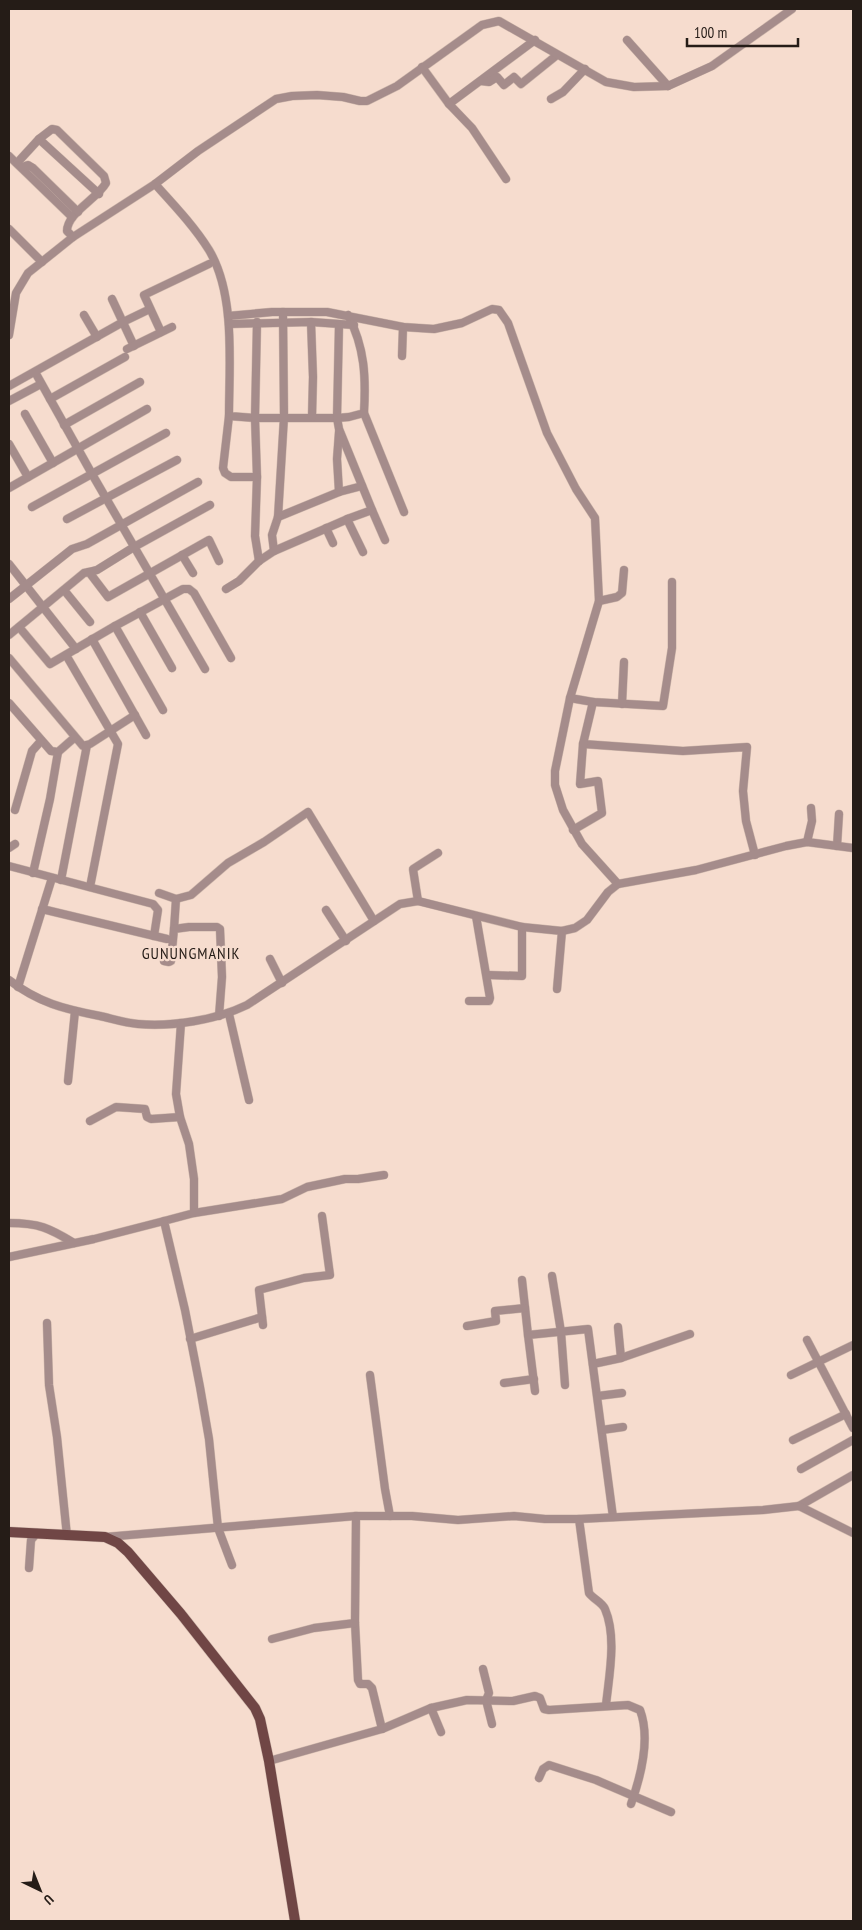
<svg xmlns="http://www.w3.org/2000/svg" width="862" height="1930" viewBox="0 0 862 1930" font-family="'PT Sans Narrow',sans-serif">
	<rect width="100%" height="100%" fill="#f6dcce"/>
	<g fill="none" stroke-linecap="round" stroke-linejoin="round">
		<g stroke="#d0b9ad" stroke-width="9">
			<g id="minor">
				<path d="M627,40l41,46"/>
				<path d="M422,67l27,37 86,-64"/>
				<path d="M481,81l8,1 8,-5 7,8 10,-8 7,7 36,-29"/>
				<path d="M551,99l12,-7 22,-23"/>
				<path d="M449,104l23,24 34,51"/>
				<path d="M39,139l13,-10 5,1 47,46 2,7c-9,16 -39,30 -39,48l6,6"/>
				<path d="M9,156l63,61"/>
				<path d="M17,163l22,-24 60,55"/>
				<path d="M22,167l6,-2 5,3 45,44"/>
				<path d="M155,184c19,21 39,42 54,66 27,45 20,115 20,166l26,2h82l12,-1 15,-4c2,-36 1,-65 -16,-98"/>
				<path d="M9,229l33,33"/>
				<path d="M112,299l22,47"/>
				<path d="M84,315l13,22"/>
				<path d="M228,316l44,-4h55l76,15 31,2 28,-6 30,-14 7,1 9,13 39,110 29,56 19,29 4,83 -29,97 -15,73v14l8,25 19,34 36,40"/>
				<path d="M257,322l-2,96 2,59 -2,59 4,25"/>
				<path d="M311,322l2,55 -1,40"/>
				<path d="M229,324l82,-2 43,3"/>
				<path d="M339,325l-2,93 2,11 33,81 13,30"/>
				<path d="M161,332l-17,-37 65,-31"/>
				<path d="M9,335l7,-42 12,-20 45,-36 82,-53 43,-33 78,-52 16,-3 25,-1 26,2 17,4h7l30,-15 85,-61 17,-4 107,61 28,5 34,-1 44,-20 80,-57"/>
				<path d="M127,349l45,-22"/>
				<path d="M402,356l1,-29"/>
				<path d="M35,372l57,102 113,195"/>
				<path d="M9,386l114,-64 27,-13"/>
				<path d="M50,399l75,-42"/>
				<path d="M9,401l32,-17"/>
				<path d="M364,413l40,99"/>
				<path d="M25,414l28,49"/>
				<path d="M229,416l-6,52 2,5 6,4h26"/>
				<path d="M64,425l76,-43"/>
				<path d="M339,432l-2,27 2,33"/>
				<path d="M9,444l19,33"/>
				<path d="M9,488l138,-79"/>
				<path d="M32,507l134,-74"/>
				<path d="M278,517l61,-25 23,-6"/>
				<path d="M67,519l110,-59"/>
				<path d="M347,519l16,33"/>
				<path d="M326,528l7,15"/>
				<path d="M274,551l-2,-16 6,-18 6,-100 -1,-105"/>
				<path d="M182,555l11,18"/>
				<path d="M9,564l67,85"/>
				<path d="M89,572l8,-2 37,-23 76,-42"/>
				<path d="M226,589l13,-8 20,-20 15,-10 76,-33 22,-8"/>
				<path d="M64,590l26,32"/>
				<path d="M9,599l63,-50 15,-5 111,-62"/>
				<path d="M599,601l18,-4 5,-4 2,-23"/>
				<path d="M140,612l32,56"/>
				<path d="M115,626l48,84"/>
				<path d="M19,627l31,37 65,-38 68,-37h6l5,4 37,65"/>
				<path d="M9,635l75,-62 5,-1 19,25 101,-57 10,21"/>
				<path d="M92,639l54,96"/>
				<path d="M66,655l52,89 -28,143"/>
				<path d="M9,658l74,88 7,-2 45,-29"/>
				<path d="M570,698l23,4 70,4 9,-58v-66"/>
				<path d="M9,703l42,48 7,1 16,-14"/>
				<path d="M622,704l2,-42"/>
				<path d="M583,744l100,7 64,-4 -4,44 3,30 9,34"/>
				<path d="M15,810l17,-59 9,-10"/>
				<path d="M573,830l29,-17 -4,-32 -18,3 3,-40 10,-42"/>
				<path d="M807,842l5,-21 -1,-13"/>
				<path d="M837,846l2,-32"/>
				<path d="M9,848l6,-4"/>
				<path d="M9,866l144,38 5,6 -4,26"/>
				<path d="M33,873l17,-74 8,-47"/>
				<path d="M61,880l26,-135"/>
				<path d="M159,893l17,6 15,-4 37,-32 36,-21 44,-30 66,109"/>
				<path d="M418,901l-5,-32 25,-16"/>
				<path d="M42,909l125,30"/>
				<path d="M326,910l20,31"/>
				<path d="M174,929l2,-30"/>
				<path d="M270,959l12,24"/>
				<path d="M164,961l5,1 2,-1 3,-32 15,-2h28l3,2 2,48 -3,39"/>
				<path d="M488,975l34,1v-49"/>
				<path d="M9,980c30,23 55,29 91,36 13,3 25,7 38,8 34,3 78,-4 109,-19l153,-101 18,-3 104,26 40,4 13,-3 12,-8 21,-28 10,-8 78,-14 90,-24 21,-4 46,6"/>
				<path d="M18,987l34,-109"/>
				<path d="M557,989l5,-58"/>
				<path d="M469,1001h20l1,-3 -14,-82"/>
				<path d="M229,1014l20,86"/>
				<path d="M181,1023l-5,71 4,23 9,27 5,35v34l-30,8 21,89 15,77 9,52 9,89 14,37"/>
				<path d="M68,1081l7,-70"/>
				<path d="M90,1121l26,-14 29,2 2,8 4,2 29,-2"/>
				<path d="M194,1213l88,-14 25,-12 38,-8h13l26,-4"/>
				<path d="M9,1223c30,0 40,5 65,20"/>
				<path d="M9,1257l85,-18 70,-18"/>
				<path d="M552,1276l9,56 4,53"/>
				<path d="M522,1280l6,55"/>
				<path d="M47,1323l2,62 8,52 10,99"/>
				<path d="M263,1325l-4,-35 45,-12 26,-3 -8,-59"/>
				<path d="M467,1326l29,-5 -1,-10 30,-3"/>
				<path d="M618,1327l3,31"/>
				<path d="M190,1339l72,-22"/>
				<path d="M807,1340l46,88"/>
				<path d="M593,1364l28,-6 69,-24"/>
				<path d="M370,1375l15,114 5,27"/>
				<path d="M791,1375l62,-30"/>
				<path d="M504,1383l30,-4"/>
				<path d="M535,1391l-7,-56 60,-6 25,188"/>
				<path d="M598,1396l24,-3"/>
				<path d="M602,1430l21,-3"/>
				<path d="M793,1440l53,-26"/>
				<path d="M801,1469l52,-29"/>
				<path d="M799,1506l54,-31"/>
				<path d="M356,1516l-1,107 3,57 2,4h8l4,4 10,41"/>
				<path d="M579,1519l10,74c4,6 13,9 16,16 12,28 4,67 1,96"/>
				<path d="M105,1537l251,-21h56l46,4 56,-4 31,3h34l184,-9 36,-4 54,27"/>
				<path d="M29,1568l2,-28 6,-7"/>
				<path d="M272,1639l42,-11 41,-5"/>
				<path d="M483,1669l6,24 -3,7 6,24"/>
				<path d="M431,1708l10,24"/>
				<path d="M269,1761l113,-32 49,-21 36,-8 46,1 22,-5 5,2 4,11 5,1 79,-5 12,5c11,29 1,66 -9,94"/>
				<path d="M539,1778l4,-9 6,-4 47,15 75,32"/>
			</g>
		</g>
		<g stroke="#d0b9ad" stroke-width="11">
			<path id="major" d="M9,1532l96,5 13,6 10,9 53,62 74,94 5,11 9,42 26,160"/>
		</g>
		<use href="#minor" stroke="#a58c8b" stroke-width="8"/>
		<use href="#major" stroke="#704645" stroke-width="10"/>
	</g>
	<g text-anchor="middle" stroke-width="4.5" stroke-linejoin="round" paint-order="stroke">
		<g font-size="16" letter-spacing="1" fill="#251c17" stroke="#f6dcce">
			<text x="191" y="959">GUNUNGMANIK</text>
		</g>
	</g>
	<rect width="862" height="1930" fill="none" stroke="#251c17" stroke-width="20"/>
	<g transform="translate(40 1890) rotate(137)" stroke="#f6dcce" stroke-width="4" paint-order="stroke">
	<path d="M0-4L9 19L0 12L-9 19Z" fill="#251c17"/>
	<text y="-8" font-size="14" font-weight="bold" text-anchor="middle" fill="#251c17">U</text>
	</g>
	<path d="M687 38v8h111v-8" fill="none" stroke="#251c17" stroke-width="2.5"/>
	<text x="694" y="38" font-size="15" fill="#251c17" stroke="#f6dcce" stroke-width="4" paint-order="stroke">100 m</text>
</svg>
